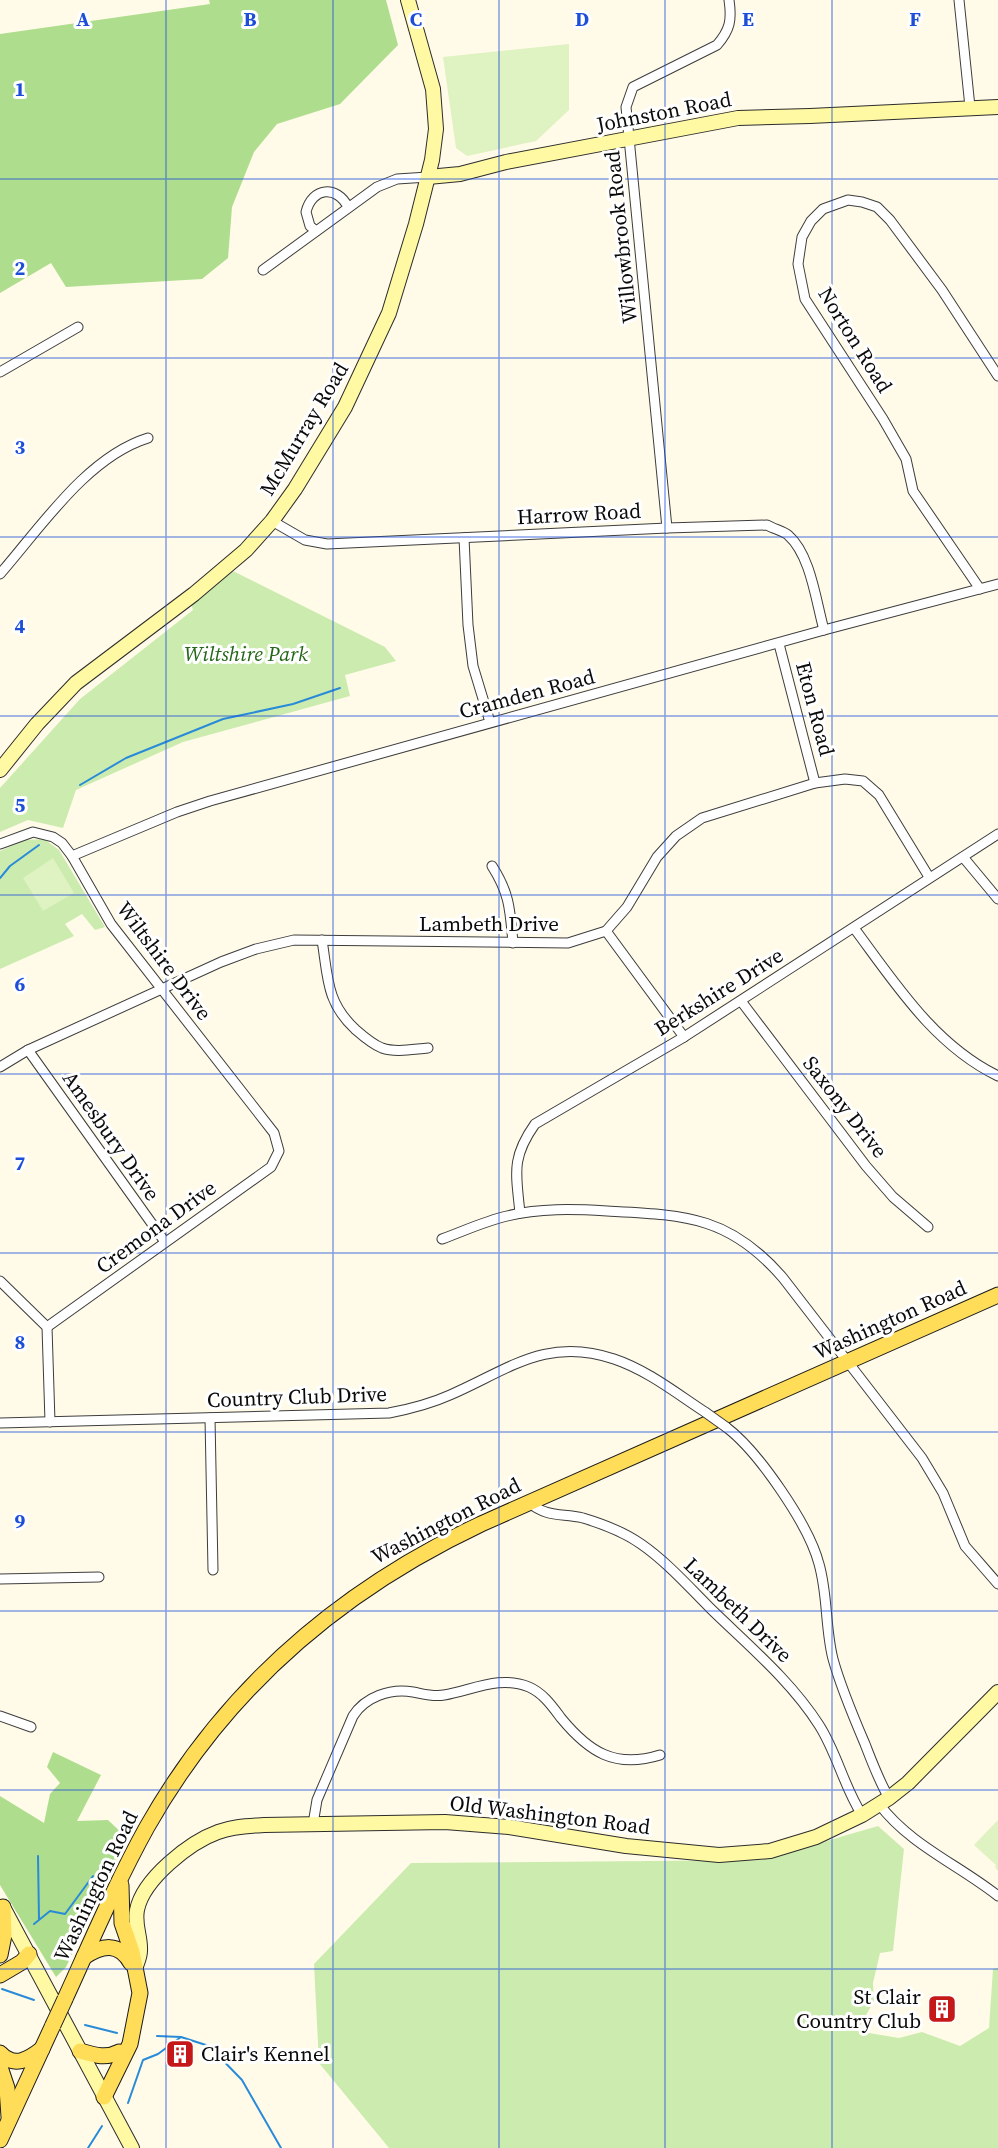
<svg xmlns="http://www.w3.org/2000/svg" width="998" height="2148" viewBox="0 0 998 2148" font-family="'Source Serif 4',serif">
	<rect width="100%" height="100%" fill="#fffbe8"/>
	<g fill="#ccecaf">
		<path d="M233,571l152,76 11,14 -51,14 5,21 -167,46 -107,48 -13,38 -35,-8 -28,12v-44l80,-89 113,-89 -2,-6z"/>
		<path d="M44,839l15,11 46,77 -10,3 -13,-16 -17,10 9,12 -74,33v-118l25,-11z"/>
		<path d="M878,1826l26,23 -11,102 -13,2 -7,30 1,18 -17,30 42,7 23,-6 38,14 29,-18 4,-59 5,-1v180h-609l-70,-85 -5,-99 97,-101 350,-3z"/>
	</g>
	<g fill="#aede8d">
		<path d="M209,0h177l12,45 -58,59 -63,20 -23,28 -22,55 -4,51 -26,21 -136,8 -15,-24 -51,30v-259l210,-30z"/>
		<path d="M53,1752l48,23 -24,46 31,-1 19,18 -61,129 -10,10 -56,-92v-89l44,27 6,-29 10,-11 -13,-16z"/>
	</g>
	<g fill="#dff2c1">
		<path d="M569,44v66l-33,31 -69,15 -11,-8 -13,-91z"/>
		<path d="M53,858l21,35 -31,18 -20,-33z"/>
		<path d="M998,1820v51l-3,-4 1,-2 -22,-20z"/>
	</g>
	<g fill="none" stroke-linecap="round" stroke-linejoin="round">
		<g stroke="#298bd8" stroke-width="2">
			<path d="M80,785l46,-27 97,-39 70,-15 47,-16"/>
			<path d="M0,878l10,-12 29,-21"/>
			<path d="M38,1856l1,63"/>
			<path d="M34,1924l16,-13 15,3 28,-38"/>
			<path d="M2,1989l32,11"/>
			<path d="M85,2025l32,8"/>
			<path d="M157,2036l24,1 28,9 33,34 39,68"/>
			<path d="M128,2103l15,-43 15,-6 23,-17"/>
			<path d="M88,2148l14,-22"/>
		</g>
		<g stroke="#3d3d3d" stroke-width="11">
			<g id="street">
				<path d="M959,0l11,107"/>
				<path d="M316,231l-6,-5 -4,-14c6,-25 31,-27 42,-5"/>
				<path d="M263,270l114,-83 20,-8 31,-2"/>
				<path d="M0,372l78,-45"/>
				<path d="M272,521l33,19 22,4 340,-16 100,-3c7,4 16,6 21,10 23,20 28,67 36,95"/>
				<path d="M667,528l-41,-421 7,-20 84,-42c13,-15 15,-25 12,-45"/>
				<path d="M464,538l4,87 5,41 17,56"/>
				<path d="M0,574c41,-47 87,-117 148,-136"/>
				<path d="M980,589l-67,-98 -7,-32 -23,-40 -78,-120 -7,-35 4,-27 9,-16 12,-12 25,-9 14,2 15,5 13,13 52,70 56,86"/>
				<path d="M779,644l36,139"/>
				<path d="M0,844l33,-12 20,5 9,6 10,13 39,68 163,209 5,18 -8,16 -224,160"/>
				<path d="M72,856l105,-44 33,-11 614,-171 174,-46"/>
				<path d="M963,857l35,42"/>
				<path d="M492,866c18,28 18,44 21,77"/>
				<path d="M854,928c41,55 80,117 144,148"/>
				<path d="M606,931l78,106"/>
				<path d="M322,940c6,37 4,62 33,89 8,7 17,15 27,19 14,5 32,1 46,0"/>
				<path d="M741,1001l125,165 27,31 35,30"/>
				<path d="M28,1050l137,192"/>
				<path d="M0,1067l28,-17 193,-88 35,-13 38,-9 274,3 38,-12 21,-24 30,-50 19,-21 26,-18 113,-35 30,-4 18,2 16,14 50,82"/>
				<path d="M520,1213c-4,-40 -9,-55 15,-89l149,-87 314,-203"/>
				<path d="M442,1239c22,-8 43,-18 65,-23 33,-8 66,-7 100,-5 76,4 122,4 176,67l139,180 21,35 22,53 33,38"/>
				<path d="M0,1281l47,46 3,95"/>
				<path d="M210,1418l3,152"/>
				<path d="M0,1423l389,-10c21,-4 41,-9 61,-18 58,-25 96,-59 164,-36 33,11 62,34 91,53"/>
				<path d="M726,1427c32,24 83,98 93,137 9,31 6,64 14,95 8,29 20,57 32,85 7,18 14,37 24,54"/>
				<path d="M528,1502c20,16 32,11 55,16 20,6 41,14 58,26 26,18 48,43 70,65 38,37 80,72 108,116 18,28 25,62 43,90"/>
				<path d="M0,1579l99,-2"/>
				<path d="M0,1716l31,11"/>
				<path d="M879,1804c31,41 80,61 119,92"/>
				<path d="M313,1824l4,-24 36,-84c12,-19 37,-28 60,-24 11,2 20,5 31,3 29,-5 56,-20 85,-8 14,6 23,19 32,31 28,34 54,51 99,37"/>
			</g>
		</g>
		<g stroke="#2c2c2c" stroke-width="16">
			<g id="secondary">
				<path d="M428,177l32,-3 46,-12 232,-44 72,-2 188,-9"/>
				<path d="M0,770l37,-46 39,-41 118,-89 52,-44 26,-29 23,-32 50,-82 44,-94 27,-89 16,-64 4,-31 -3,-40 -25,-89"/>
				<path d="M3,1907l129,241"/>
				<path d="M135,1969c2,-6 5,-12 5,-18 1,-14 -6,-26 -3,-41 6,-31 53,-68 81,-78 15,-6 31,-6 46,-7l181,-3 64,5 117,19 93,9 51,-4 46,-14 46,-22 27,-17 19,-15 90,-91"/>
			</g>
		</g>
		<g stroke="#1b1b1b" stroke-width="17">
			<g id="primary">
				<path d="M0,1955l4,-20 -1,-28"/>
				<path d="M84,1957c18,-12 35,-15 47,6"/>
				<path d="M0,1975l22,-13 7,-8"/>
				<path d="M65,1999c26,-57 51,-116 82,-172 78,-138 192,-236 334,-303l517,-229"/>
				<path d="M80,2051c14,4 26,8 39,1"/>
				<path d="M0,2053c14,15 28,7 42,-4"/>
				<path d="M0,2067l7,21 2,29"/>
				<path d="M104,2097l26,-53 10,-51 -8,-41 -10,-29 -1,-38"/>
				<path d="M0,2140l53,-115"/>
			</g>
		</g>
		<use href="#street" stroke="#fff" stroke-width="9"/>
		<use href="#secondary" stroke="#fff9a3" stroke-width="14"/>
		<use href="#primary" stroke="#ffdd58" stroke-width="15"/>
		<g stroke="#3d3d3d" stroke-width="11" stroke-linecap="butt">
			<path id="street-bridge" d="M705,1412l21,15"/>
		</g>
		<g stroke="#1b1b1b" stroke-width="17" stroke-linecap="butt">
			<path id="primary-bridge" d="M53,2025l12,-26"/>
		</g>
		<use href="#street-bridge" stroke="#fff" stroke-width="9"/>
		<use href="#primary-bridge" stroke="#ffdd58" stroke-width="15"/>
	</g>
	<path fill="none" stroke="#1d4ed8" stroke-width="1.5" stroke-opacity="0.55" d="M166,0v2148M333,0v2148M499,0v2148M665,0v2148M832,0v2148M0,179h998M0,358h998M0,537h998M0,716h998M0,895h998M0,1074h998M0,1253h998M0,1432h998M0,1611h998M0,1790h998M0,1969h998"/>
	<defs>
		<g id="building-square" transform="scale(1.5)"><rect x="-9" y="-9" width="18" height="18" rx="4" fill="#c41819" stroke="#fff"/><path d="M-4-6H4V6H1V3H-1V6H-4ZM-2.5-4.3h1.7v1.8h-1.7ZM.8-4.3h1.7v1.8H.8ZM-2.5-1h1.7V.8h-1.7ZM.8-1h1.7V.8H.8Z" fill="#fff"/></g>
	</defs>
	<g fill-rule="evenodd">
		<use href="#building-square" x="942" y="2009"/>
		<use href="#building-square" x="180" y="2054"/>
	</g>
	<g text-anchor="middle" stroke-width="6" stroke-linejoin="round" paint-order="stroke">
		<g font-size="21" fill="#0a0a0a" stroke="#fff">
			<text transform="translate(664 112) rotate(-11)" y="7">Johnston Road</text>
			<text transform="translate(621 237) rotate(-96)" y="7">Willowbrook Road</text>
			<text transform="translate(855 340) rotate(58)" y="7">Norton Road</text>
			<text transform="translate(304 429) rotate(-59)" y="7">McMurray Road</text>
			<text transform="translate(579 514) rotate(-3)" y="7">Harrow Road</text>
			<text transform="translate(527 694) rotate(-15)" y="7">Cramden Road</text>
			<text transform="translate(815 709) rotate(75)" y="7">Eton Road</text>
			<text x="489" y="931">Lambeth Drive</text>
			<text transform="translate(164 961) rotate(53)" y="7">Wiltshire Drive</text>
			<text transform="translate(719 992) rotate(-32)" y="7">Berkshire Drive</text>
			<text transform="translate(845 1107) rotate(52)" y="7">Saxony Drive</text>
			<text transform="translate(111 1136) rotate(55)" y="7">Amesbury Drive</text>
			<text transform="translate(156 1227) rotate(-36)" y="7">Cremona Drive</text>
			<text transform="translate(890 1320) rotate(-24)" y="7">Washington Road</text>
			<text transform="translate(297 1397) rotate(-2)" y="7">Country Club Drive</text>
			<text transform="translate(446 1521) rotate(-27)" y="7">Washington Road</text>
			<text transform="translate(738 1610) rotate(44)" y="7">Lambeth Drive</text>
			<text transform="translate(550 1815) rotate(7)" y="7">Old Washington Road</text>
			<text transform="translate(96 1886) rotate(-64)" y="7">Washington Road</text>
		</g>
		<g font-size="21" font-style="italic" fill="#246617" stroke="#fff">
			<text x="246" y="661">Wiltshire Park</text>
		</g>
		<g font-size="21" fill="#0a0a0a" stroke="#fff" text-anchor="end">
			<text x="921" y="2004">St Clair<tspan x="921" dy="24">Country Club</tspan></text>
			<text x="201" y="2061" text-anchor="start">Clair's Kennel</text>
		</g>
	</g>
	<g font-size="20" text-anchor="middle" font-weight="bold" fill="#1d4ed8" stroke="#fff" stroke-width="6" stroke-linejoin="round" paint-order="stroke">
		<text x="83" y="26">A</text>
		<text x="250" y="26">B</text>
		<text x="416" y="26">C</text>
		<text x="582" y="26">D</text>
		<text x="748" y="26">E</text>
		<text x="915" y="26">F</text>
		<text x="20" y="96">1</text>
		<text x="20" y="275">2</text>
		<text x="20" y="454">3</text>
		<text x="20" y="633">4</text>
		<text x="20" y="812">5</text>
		<text x="20" y="991">6</text>
		<text x="20" y="1170">7</text>
		<text x="20" y="1349">8</text>
		<text x="20" y="1528">9</text>
	</g>
</svg>
